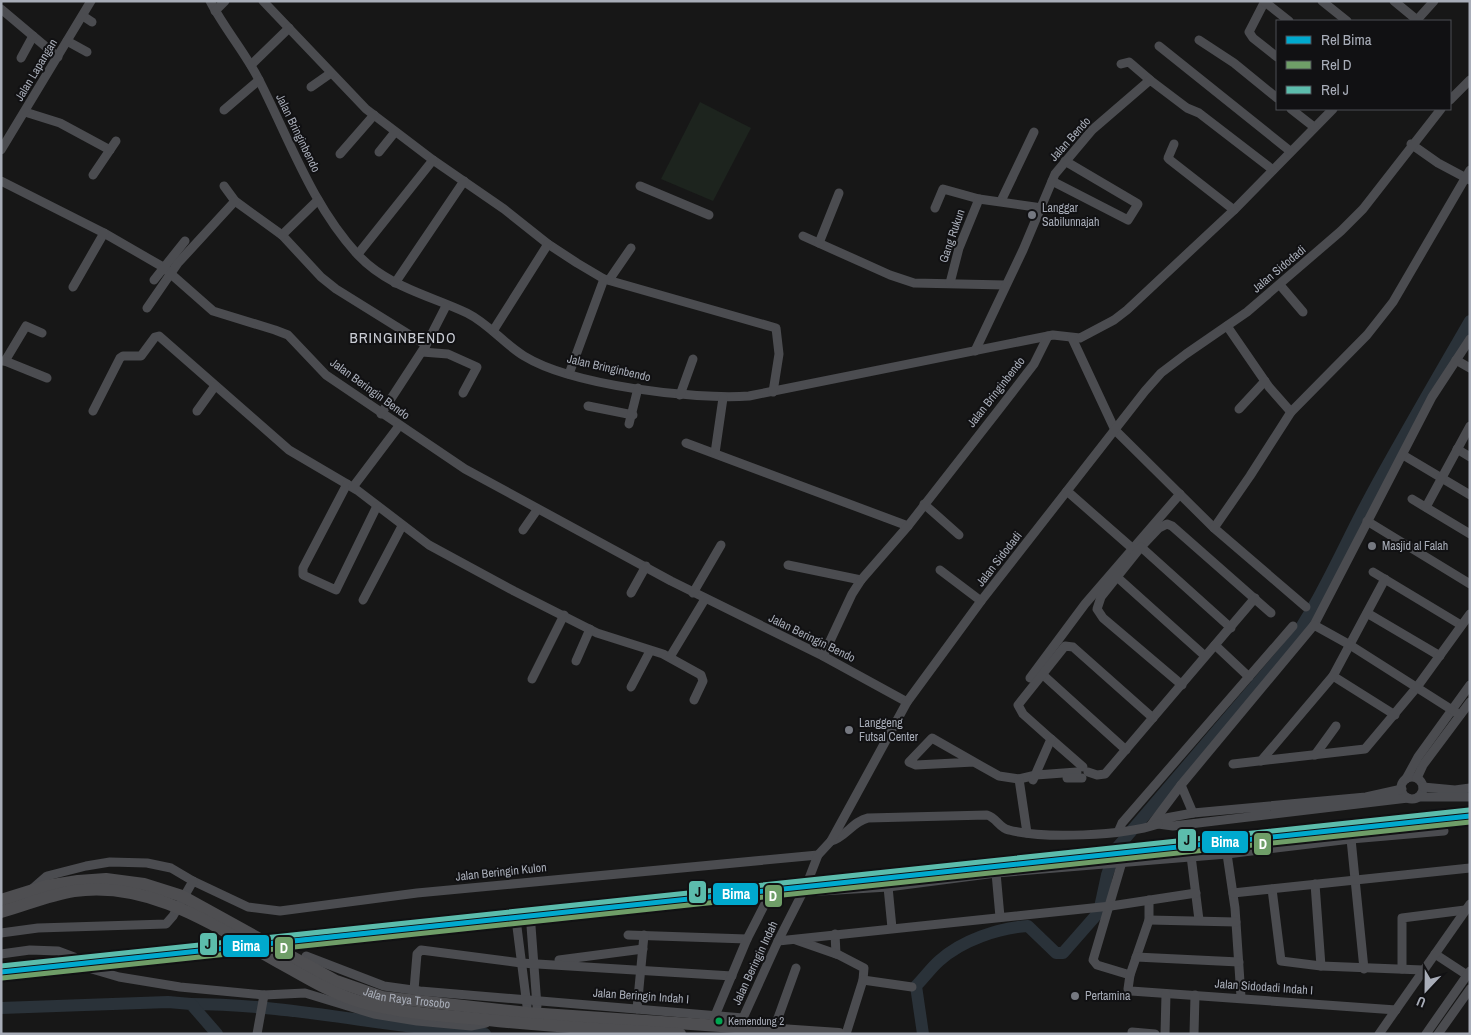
<svg xmlns="http://www.w3.org/2000/svg" width="1471" height="1035" viewBox="0 0 1471 1035" font-family="'Archivo Narrow',sans-serif">
	<rect width="100%" height="100%" fill="#171717"/>
	<path fill="#1d241e" d="M700,102l51,26 -38,73 -52,-22z"/>
	<g fill="none" stroke-linecap="round" stroke-linejoin="round">
		<g stroke="#2a3239" stroke-width="12">
			<path d="M191,1004c99,0 196,24 294,30"/>
			<path d="M1,1008l167,-6 23,2 26,30"/>
			<path d="M923,1034l-7,-48c8,-8 15,-18 23,-25 23,-21 60,-33 89,-35l28,27h7l36,-41 8,-37 9,-26 169,-198c35,-48 57,-102 85,-154 32,-59 66,-117 100,-176"/>
		</g>
		<g stroke="#4b4c50" stroke-width="9">
			<path d="M210,1c14,27 34,50 48,77 31,60 53,126 100,177 30,32 71,40 109,58 22,11 36,30 57,43 47,29 169,44 225,40l304,-61 27,3 34,-18 13,-10 107,-100 99,-101"/>
			<path d="M263,1l103,108 67,51 71,49 44,35 29,19 27,16 172,49 3,26 -6,38"/>
			<path d="M1265,1l-16,31 4,6 24,19"/>
			<path d="M1322,1l25,20"/>
			<path d="M1394,1l23,19"/>
			<path d="M1265,2l24,19"/>
			<path d="M1,9l57,48"/>
			<path d="M215,11l10,-10"/>
			<path d="M83,16l9,6"/>
			<path d="M1416,21l18,-20"/>
			<path d="M1199,40l35,23 43,35"/>
			<path d="M67,41l20,11"/>
			<path d="M1159,46l131,105"/>
			<path d="M21,58l12,-22"/>
			<path d="M1121,64l8,-2 21,18"/>
			<path d="M251,65l38,-37"/>
			<path d="M311,87l20,-14"/>
			<path d="M1450,100l20,-20"/>
			<path d="M1291,109l23,18"/>
			<path d="M224,110l35,-30"/>
			<path d="M25,112l35,11 50,27"/>
			<path d="M1174,144l-6,14 2,2 64,50"/>
			<path d="M1411,144l27,19 32,17"/>
			<path d="M1,150l90,-149"/>
			<path d="M379,152l16,-20"/>
			<path d="M340,154l34,-39"/>
			<path d="M93,175l23,-34"/>
			<path d="M1,181l103,52 59,34 50,44 62,19 13,5 38,40 139,94 206,112 152,75 84,46"/>
			<path d="M1052,181l76,39 10,-16 -73,-43"/>
			<path d="M224,186l11,15 47,34 39,42 15,12 90,56"/>
			<path d="M640,186l69,29"/>
			<path d="M1001,201l33,-69"/>
			<path d="M935,208l8,-19 36,10 63,9"/>
			<path d="M282,235l36,-35"/>
			<path d="M803,236l87,39 24,8 91,2"/>
			<path d="M819,243l20,-50"/>
			<path d="M358,254l75,-94"/>
			<path d="M154,280l31,-39"/>
			<path d="M609,280l22,-32"/>
			<path d="M395,283l69,-102"/>
			<path d="M950,283l9,-35 20,-49"/>
			<path d="M1280,285l23,27"/>
			<path d="M73,287l31,-54"/>
			<path d="M147,308l31,-45 57,-62"/>
			<path d="M1227,326l42,61 22,25"/>
			<path d="M493,331l55,-87"/>
			<path d="M1072,338l43,92 99,98 92,79"/>
			<path d="M975,351l48,-101 32,-76 37,-44 58,-50 37,28 12,5 74,57"/>
			<path d="M422,352l26,2 29,13 -14,26"/>
			<path d="M1456,360l14,8"/>
			<path d="M1,361h4l21,-35 16,7"/>
			<path d="M5,361l42,17"/>
			<path d="M569,374l35,-95"/>
			<path d="M680,395l13,-36"/>
			<path d="M588,406l45,9"/>
			<path d="M1239,409l26,-28"/>
			<path d="M93,411l27,-53 3,-2h18l14,-19 4,-1 130,114 68,40 72,55 85,46 83,42 66,21 38,21 2,6 -9,19"/>
			<path d="M197,411l18,-25"/>
			<path d="M381,414l45,-69 20,-39"/>
			<path d="M629,424l9,-36"/>
			<path d="M686,443l222,83"/>
			<path d="M1457,449l13,8"/>
			<path d="M715,453l8,-55"/>
			<path d="M1403,455l67,40"/>
			<path d="M347,484l-44,84v7l33,15 41,-84"/>
			<path d="M353,487l46,-61"/>
			<path d="M1067,491l65,57"/>
			<path d="M1412,499l58,35"/>
			<path d="M924,504l35,31"/>
			<path d="M1426,507l44,-81"/>
			<path d="M1367,521l103,63"/>
			<path d="M1214,528l36,-52 41,-64 76,-77 26,-33 77,-132"/>
			<path d="M523,530l14,-20"/>
			<path d="M1141,547l18,-19 8,-4 5,2 99,87"/>
			<path d="M788,565l73,15"/>
			<path d="M940,570l41,31"/>
			<path d="M1373,572l88,53"/>
			<path d="M1117,577l88,79"/>
			<path d="M631,593l15,-27"/>
			<path d="M693,593l28,-48"/>
			<path d="M363,600l39,-74"/>
			<path d="M1367,613l73,43"/>
			<path d="M1314,625l118,-228 38,-58"/>
			<path d="M1215,645l34,32"/>
			<path d="M823,656l29,-62 9,-14 47,-54 89,-114 37,-48 14,-28"/>
			<path d="M670,657l35,-58"/>
			<path d="M576,661l14,-32"/>
			<path d="M1042,674l84,76"/>
			<path d="M1333,676l62,39"/>
			<path d="M1030,678l55,-74 95,-110"/>
			<path d="M532,679l32,-64"/>
			<path d="M1182,685l-79,-67 -6,-9 4,-12 40,-50 90,81"/>
			<path d="M631,687l19,-36"/>
			<path d="M1051,739l32,28"/>
			<path d="M1315,755l21,-29"/>
			<path d="M1261,761l72,-85 52,-97"/>
			<path d="M974,762l-42,-24 -23,24 7,3 58,-3 25,14 20,3 17,-4 41,-3"/>
			<path d="M1233,764l132,-15 52,-62 53,-73"/>
			<path d="M1088,772l9,3 8,-1 150,-176"/>
			<circle cx="1412" cy="788" r="11"/>
			<path d="M1067,778h15"/>
			<path d="M1417,778l6,-13 47,-63"/>
			<path d="M1019,779l8,54"/>
			<path d="M1406,779l12,-22 52,-72"/>
			<path d="M1033,780l18,-41 -28,-25 -5,-9 47,-59 8,1 80,71"/>
			<path d="M1423,787l32,3 15,-2"/>
			<path d="M1402,789l-36,8 -173,16 -27,5 -8,6 15,2 235,-28"/>
			<path d="M1419,797h51"/>
			<path d="M1193,813l-12,-28 133,-160 36,20 110,70"/>
			<path d="M1151,825l30,-40"/>
			<path d="M1119,830l3,-7 171,-197"/>
			<path d="M1351,839l13,130"/>
			<path d="M831,841c14,-3 22,-20 37,-23l119,-3c10,3 12,13 22,15 35,9 114,6 149,-6"/>
			<path d="M1227,854l8,54 6,89"/>
			<path d="M1191,856l8,64"/>
			<path d="M1122,862l-29,98 4,5 33,10"/>
			<path d="M996,873l4,44"/>
			<path d="M1315,884l6,82"/>
			<path d="M888,887l4,41"/>
			<path d="M1272,889l9,72 40,5 102,4"/>
			<path d="M31,890l16,-14 39,-10 24,-4 37,1 24,5 22,13 55,26 32,4 137,-18 401,-38"/>
			<path d="M804,892l84,-5 108,-14 231,-19 124,-15 93,-8"/>
			<path d="M1233,893l237,-25"/>
			<path d="M1149,900v20l-19,55 -2,14 3,2 265,19"/>
			<path d="M1149,920l87,2"/>
			<path d="M531,926l6,80"/>
			<path d="M517,927l10,79"/>
			<path d="M1,933l37,-5 128,-4 7,-8 20,-35"/>
			<path d="M835,934l1,20"/>
			<path d="M628,935l119,4"/>
			<path d="M796,940l43,15 25,13 -1,12 -17,54"/>
			<path d="M778,941l333,-35 85,-13"/>
			<path d="M1,954l29,-4 28,1 16,6 11,10 34,10 61,10 84,8 41,-2 69,21 43,7 54,5 15,-3"/>
			<path d="M1435,954l32,21"/>
			<path d="M306,956l78,30 36,5 323,27"/>
			<path d="M1136,957l103,5"/>
			<path d="M559,960l84,-11"/>
			<path d="M1402,969v-51l63,-8"/>
			<path d="M1,977l84,-10"/>
			<path d="M863,980l49,7"/>
			<path d="M414,990l3,-36 4,-4 100,13 211,13"/>
			<path d="M637,1009l7,-74"/>
			<path d="M714,1018l33,-79 21,-41"/>
			<path d="M743,1028v-10l35,-77 28,-55 12,-31 13,-14 76,-139 74,-101 164,-210 16,-18 25,-19 61,-42 94,-81 22,-22 78,-100"/>
			<path d="M774,1029l22,-61"/>
			<path d="M1132,1032l23,2"/>
			<path d="M257,1034l7,-39"/>
			<path d="M1165,1034l1,-40"/>
			<path d="M1194,1034l1,-39"/>
			<path d="M1379,1034l91,-130"/>
			<path d="M1426,1034l44,-63"/>
			<path d="M1438,1034l32,-45"/>
		</g>
		<g stroke="#4e4e51" stroke-width="12">
			<path id="s1" d="M1,900l45,-14 32,-5 28,-2 38,5 38,12 154,85 46,16 146,16 311,21"/>
			<path d="M1,912c25,-7 48,-17 73,-21 77,-11 142,36 206,72 26,14 52,31 81,39 35,10 72,13 108,16 70,8 141,12 211,16"/>
		</g>
		<g stroke="#111113" stroke-width="9">
			<path id="rail-1" d="M1,972l1469,-156"/>
		</g>
		<g stroke="#111113" stroke-width="9">
			<path id="rail-2" d="M2,978l1468,-156"/>
		</g>
		<g stroke="#111113" stroke-width="9">
			<path id="rail-3" d="M1,966l1468,-156"/>
		</g>
		<use href="#rail-1" stroke="#00a9ce" stroke-width="5"/>
		<use href="#rail-2" stroke="#6f9e68" stroke-width="5"/>
		<use href="#rail-3" stroke="#5cbcac" stroke-width="5"/>
	</g>
	<g fill="#757880" stroke="#111113" stroke-width="2">
		<circle cx="1032" cy="215" r="5"/>
		<circle cx="1372" cy="546" r="5"/>
		<circle cx="849" cy="730" r="5"/>
		<circle cx="1075" cy="996" r="5"/>
	</g>
	<circle fill="#00a651" stroke="#111113" stroke-width="2" cx="719" cy="1021" r="4.5"/>
	<g text-anchor="middle" stroke-width="4" stroke-linejoin="round" paint-order="stroke">
		<g font-size="11" fill="#a8adb8" stroke="#111113" text-anchor="start">
			<text x="728" y="1025">Kemendung 2</text>
		</g>
		<g font-size="12" fill="#a8adb8" stroke="#111113">
			<text transform="translate(36 70) rotate(-59)" y="4">Jalan Lapangan</text>
			<text transform="translate(298 133) rotate(64)" y="4">Jalan Bringinbendo</text>
			<text transform="translate(1070 139) rotate(-48)" y="4">Jalan Bendo</text>
			<text transform="translate(952 236) rotate(-71)" y="4">Gang Rukun</text>
			<text transform="translate(1279 269) rotate(-40)" y="4">Jalan Sidodadi</text>
			<text transform="translate(609 368) rotate(13)" y="4">Jalan Bringinbendo</text>
			<text transform="translate(370 389) rotate(36)" y="4">Jalan Beringin Bendo</text>
			<text transform="translate(996 392) rotate(-52)" y="4">Jalan Bringinbendo</text>
			<text transform="translate(999 559) rotate(-52)" y="4">Jalan Sidodadi</text>
			<text transform="translate(812 638) rotate(26)" y="4">Jalan Beringin Bendo</text>
			<text transform="translate(501 872) rotate(-6)" y="4">Jalan Beringin Kulon</text>
			<text transform="translate(755 963) rotate(-65)" y="4">Jalan Beringin Indah</text>
			<text transform="translate(1264 987) rotate(4)" y="4">Jalan Sidodadi Indah I</text>
			<text transform="translate(641 996) rotate(4)" y="4">Jalan Beringin Indah I</text>
			<text dy="4" stroke="none"><textPath href="#s1" startOffset="435">Jalan Raya Trosobo</textPath></text>
		</g>
		<g font-size="12" fill="#a8adb8" stroke="#111113" text-anchor="start">
			<text x="1042" y="212">Langgar<tspan x="1042" dy="14">Sabilunnajah</tspan></text>
			<text x="1382" y="550">Masjid al Falah</text>
			<text x="859" y="727">Langgeng<tspan x="859" dy="14">Futsal Center</tspan></text>
			<text x="1085" y="1000">Pertamina</text>
		</g>
		<g font-size="15" letter-spacing="1" fill="#c9ccd4" stroke="#111113">
			<text x="403" y="343">BRINGINBENDO</text>
		</g>
	</g>
	<g stroke="#111113" stroke-width="2">
		<rect x="1177" y="828" width="20" height="24" rx="5" fill="#5cbcac"/>
		<rect x="1201" y="830" width="48" height="24" rx="5" fill="#00a9ce"/>
		<rect x="1253" y="832" width="19" height="24" rx="5" fill="#6f9e68"/>
		<rect x="688" y="880" width="19" height="24" rx="5" fill="#5cbcac"/>
		<rect x="712" y="882" width="47" height="24" rx="5" fill="#00a9ce"/>
		<rect x="764" y="884" width="19" height="24" rx="5" fill="#6f9e68"/>
		<rect x="199" y="932" width="19" height="24" rx="5" fill="#5cbcac"/>
		<rect x="222" y="934" width="48" height="24" rx="5" fill="#00a9ce"/>
		<rect x="274" y="936" width="20" height="24" rx="5" fill="#6f9e68"/>
	</g>
	<g font-size="14" text-anchor="middle" font-weight="bold" fill="#fff">
		<text x="1225" y="847">Bima</text>
		<text x="1263" y="849">D</text>
		<text x="736" y="899">Bima</text>
		<text x="773" y="901">D</text>
		<text x="246" y="951">Bima</text>
		<text x="284" y="953">D</text>
	</g>
	<g font-size="14" text-anchor="middle" font-weight="bold" fill="#111">
		<text x="1187" y="845">J</text>
		<text x="698" y="897">J</text>
		<text x="208" y="949">J</text>
	</g>
	<rect width="1471" height="1035" fill="none" stroke="#a8adb8" stroke-width="5"/>
	<rect x="1276" y="20" width="175" height="90" fill="#111113" stroke="#4d4f55"/>
	<rect x="1286" y="36" width="25" height="8" fill="#00a9ce" stroke="#4d4f55"/>
	<text x="1321" y="45" font-size="15" fill="#a8adb8">Rel Bima</text>
	<rect x="1286" y="61" width="25" height="8" fill="#6f9e68" stroke="#4d4f55"/>
	<text x="1321" y="70" font-size="15" fill="#a8adb8">Rel D</text>
	<rect x="1286" y="86" width="25" height="8" fill="#5cbcac" stroke="#4d4f55"/>
	<text x="1321" y="95" font-size="15" fill="#a8adb8">Rel J</text>
	<g transform="translate(1426 990) rotate(202)" stroke="#111113" stroke-width="4" paint-order="stroke">
	<path d="M0-4L9 19L0 12L-9 19Z" fill="#a8adb8"/>
	<text y="-8" font-size="14" font-weight="bold" text-anchor="middle" fill="#a8adb8">U</text>
	</g>
</svg>
